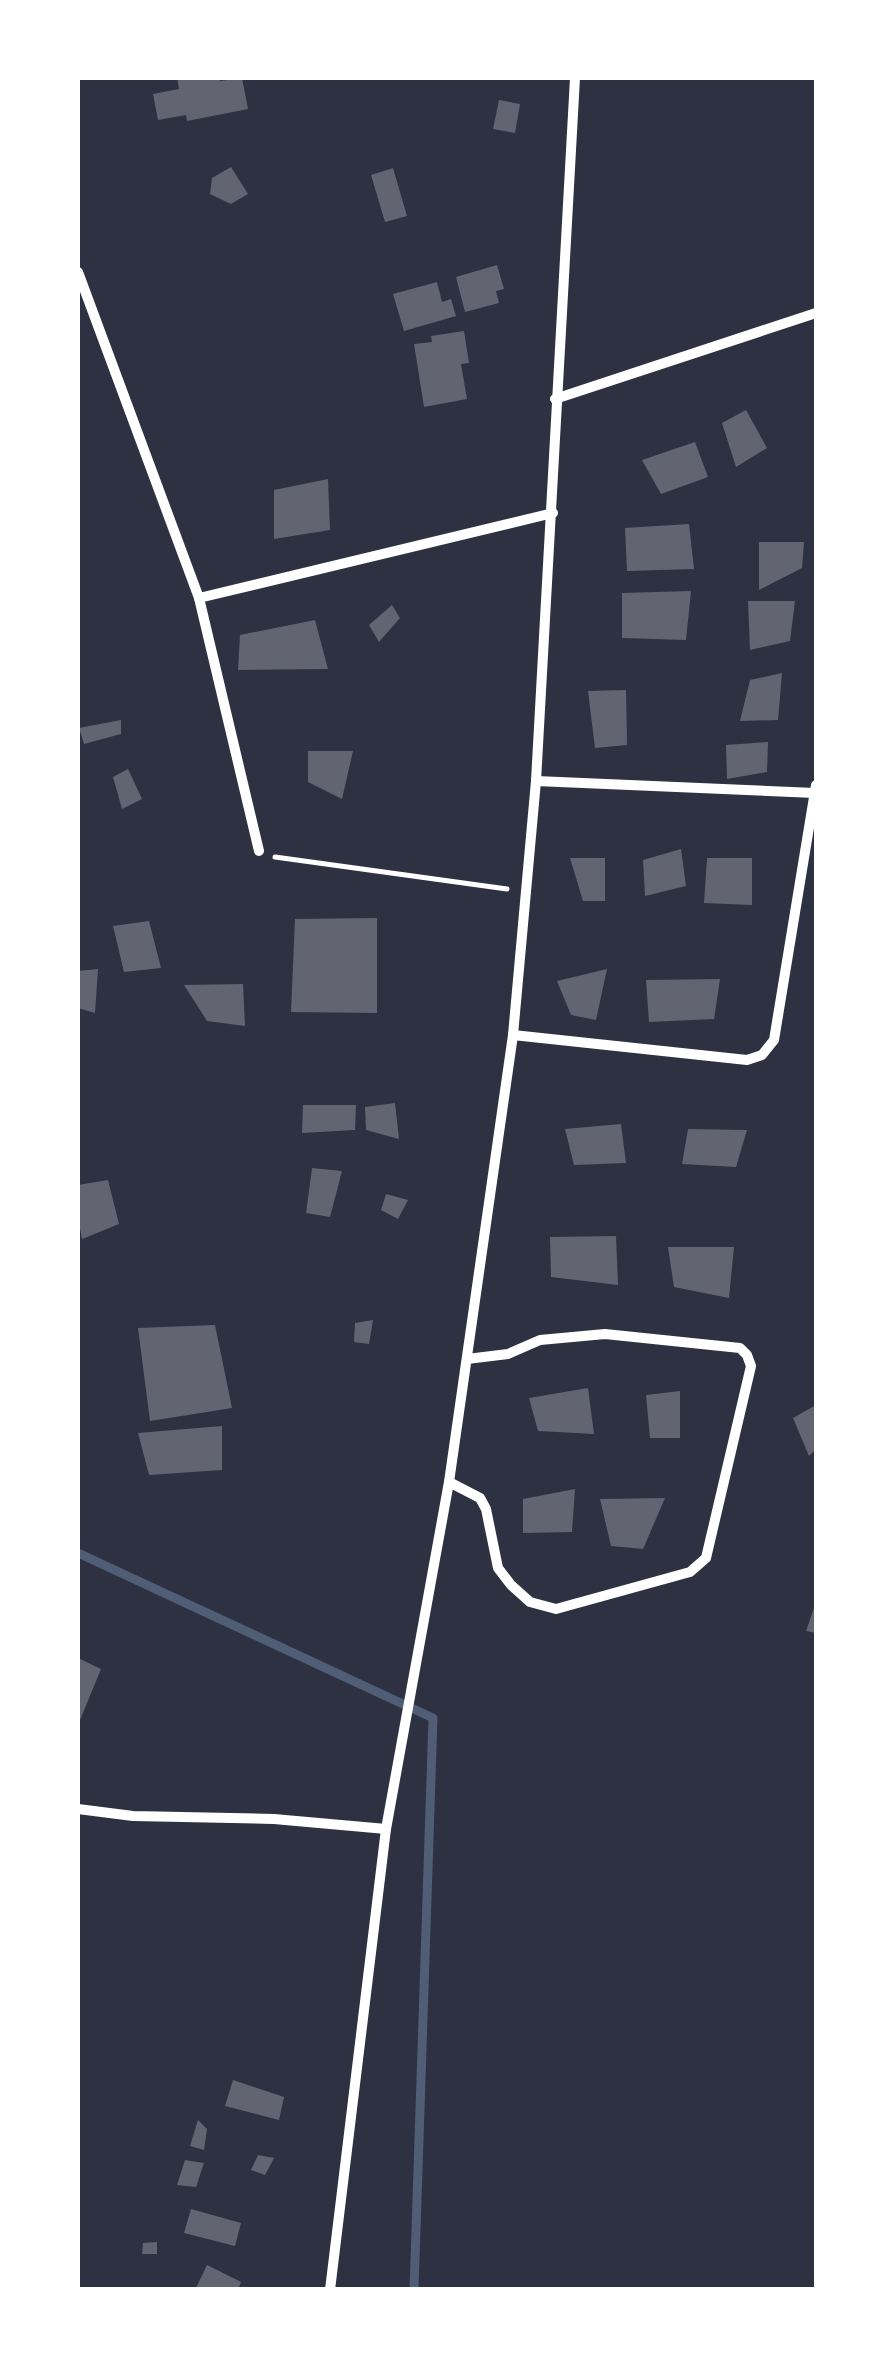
<svg xmlns="http://www.w3.org/2000/svg" width="894" height="2367" viewBox="0 0 894 2367" font-family="'Space Grotesk',sans-serif">
	<rect width="100%" height="100%" fill="#2d3142"/>
	<g fill="none" stroke-linecap="round" stroke-linejoin="round">
		<path stroke="#4f5d75" stroke-width="9" d="M78,1553l355,165 -19,572"/>
	</g>
	<g fill="#626471">
		<path d="M177,78h43v3l22,-3 6,31 -61,12 -1,-6 -28,5 -5,-26 26,-5z"/>
		<path d="M499,100l21,4 -5,29 -22,-4z"/>
		<path d="M231,167l17,27 -17,10 -21,-10 2,-16z"/>
		<path d="M393,168l14,48 -22,6 -14,-47z"/>
		<path d="M497,265l7,24 -8,2 3,12 -34,9 -9,-35z"/>
		<path d="M437,282l5,20 9,-3 5,17 -52,15 -11,-37z"/>
		<path d="M464,331l5,32 -8,1 6,35 -43,8 -10,-63 18,-2 -1,-6z"/>
		<path d="M746,410l21,38 -31,19 -14,-44z"/>
		<path d="M695,442l13,35 -47,17 -19,-34z"/>
		<path d="M328,479l2,51 -56,9v-49z"/>
		<path d="M689,524l5,45 -67,2 -2,-43z"/>
		<path d="M759,542h45l-2,26 -43,22z"/>
		<path d="M691,591l-5,49 -64,-2v-45z"/>
		<path d="M748,601h47l-5,40 -40,9z"/>
		<path d="M392,605l8,13 -21,24 -10,-17z"/>
		<path d="M315,620l13,49 -90,1 2,-35z"/>
		<path d="M782,673l-4,47 -38,1 10,-41z"/>
		<path d="M626,690l1,55 -32,3 -7,-57z"/>
		<path d="M121,720v14l-37,10 -5,-16z"/>
		<path d="M768,742l-1,30 -40,7 -1,-34z"/>
		<path d="M308,751h45l-11,48 -34,-17z"/>
		<path d="M128,769l14,30 -20,10 -9,-32z"/>
		<path d="M681,849l5,37 -41,10 -2,-36z"/>
		<path d="M570,858h35v43h-22z"/>
		<path d="M707,858h45v47l-48,-2z"/>
		<path d="M377,918v95l-86,-1 4,-93z"/>
		<path d="M149,921l12,47 -37,4 -11,-46z"/>
		<path d="M98,969l-3,44 -17,-5v-37z"/>
		<path d="M607,969l-11,51 -25,-5 -14,-34z"/>
		<path d="M720,979l-6,40 -65,3 -3,-42z"/>
		<path d="M243,984l2,42 -38,-5 -23,-36z"/>
		<path d="M395,1103l4,36 -33,-9 -1,-23z"/>
		<path d="M303,1105h53l-1,25 -53,3z"/>
		<path d="M621,1124l5,39 -52,2 -9,-36z"/>
		<path d="M688,1129l59,1 -11,37 -54,-3z"/>
		<path d="M312,1168l30,3 -12,46 -24,-4z"/>
		<path d="M108,1180l11,44 -37,15 -4,-21v-33z"/>
		<path d="M386,1194l22,6 -10,19 -17,-9z"/>
		<path d="M616,1236l2,49 -67,-8 -1,-40z"/>
		<path d="M668,1247h66l-5,51 -55,-11z"/>
		<path d="M373,1320l-4,24 -15,-2 1,-19z"/>
		<path d="M215,1325l17,83 -82,13 -12,-93z"/>
		<path d="M588,1388l6,46 -56,-3 -9,-33z"/>
		<path d="M680,1391v47h-30l-4,-43z"/>
		<path d="M816,1405v44l-7,7 -16,-38z"/>
		<path d="M222,1426v44l-73,5 -11,-42z"/>
		<path d="M575,1489l-3,43 -49,1v-34z"/>
		<path d="M665,1498l-22,51 -32,-3 -11,-47z"/>
		<path d="M816,1602v31l-10,-2z"/>
		<path d="M78,1658l23,11 -23,56z"/>
		<path d="M233,2080l51,17 -5,23 -54,-14z"/>
		<path d="M198,2120l9,9 -3,21 -14,-4z"/>
		<path d="M258,2155l16,3 -9,17 -14,-5z"/>
		<path d="M185,2160l19,3 -8,24 -19,-2z"/>
		<path d="M191,2209l50,14 -6,23 -51,-13z"/>
		<path d="M157,2242v12h-15l1,-11z"/>
		<path d="M207,2265l34,17 -3,8h-43z"/>
	</g>
	<g fill="none" stroke-linecap="round" stroke-linejoin="round">
		<path stroke="#fff" stroke-width="5" d="M275,857l232,32"/>
		<g stroke="#fff" stroke-width="10">
			<path d="M78,272l121,326 60,253"/>
			<path d="M555,399l261,-86"/>
			<path d="M199,598l354,-85"/>
			<path d="M536,781l279,12"/>
			<path d="M513,1035l234,25 15,-5 12,-15 42,-255"/>
			<path d="M449,1482l31,16 6,11 12,59 13,17 19,17 26,7 134,-37 16,-14 45,-192 -4,-11 -7,-7 -135,-14 -65,6 -32,14 -41,5"/>
			<path d="M78,1809l55,7 141,3 112,10"/>
			<path d="M330,2290l56,-461 63,-347 64,-447 23,-254 39,-703"/>
		</g>
	</g>
	<rect width="894" height="2367" fill="none" stroke="#ffffff" stroke-width="160"/>
</svg>
